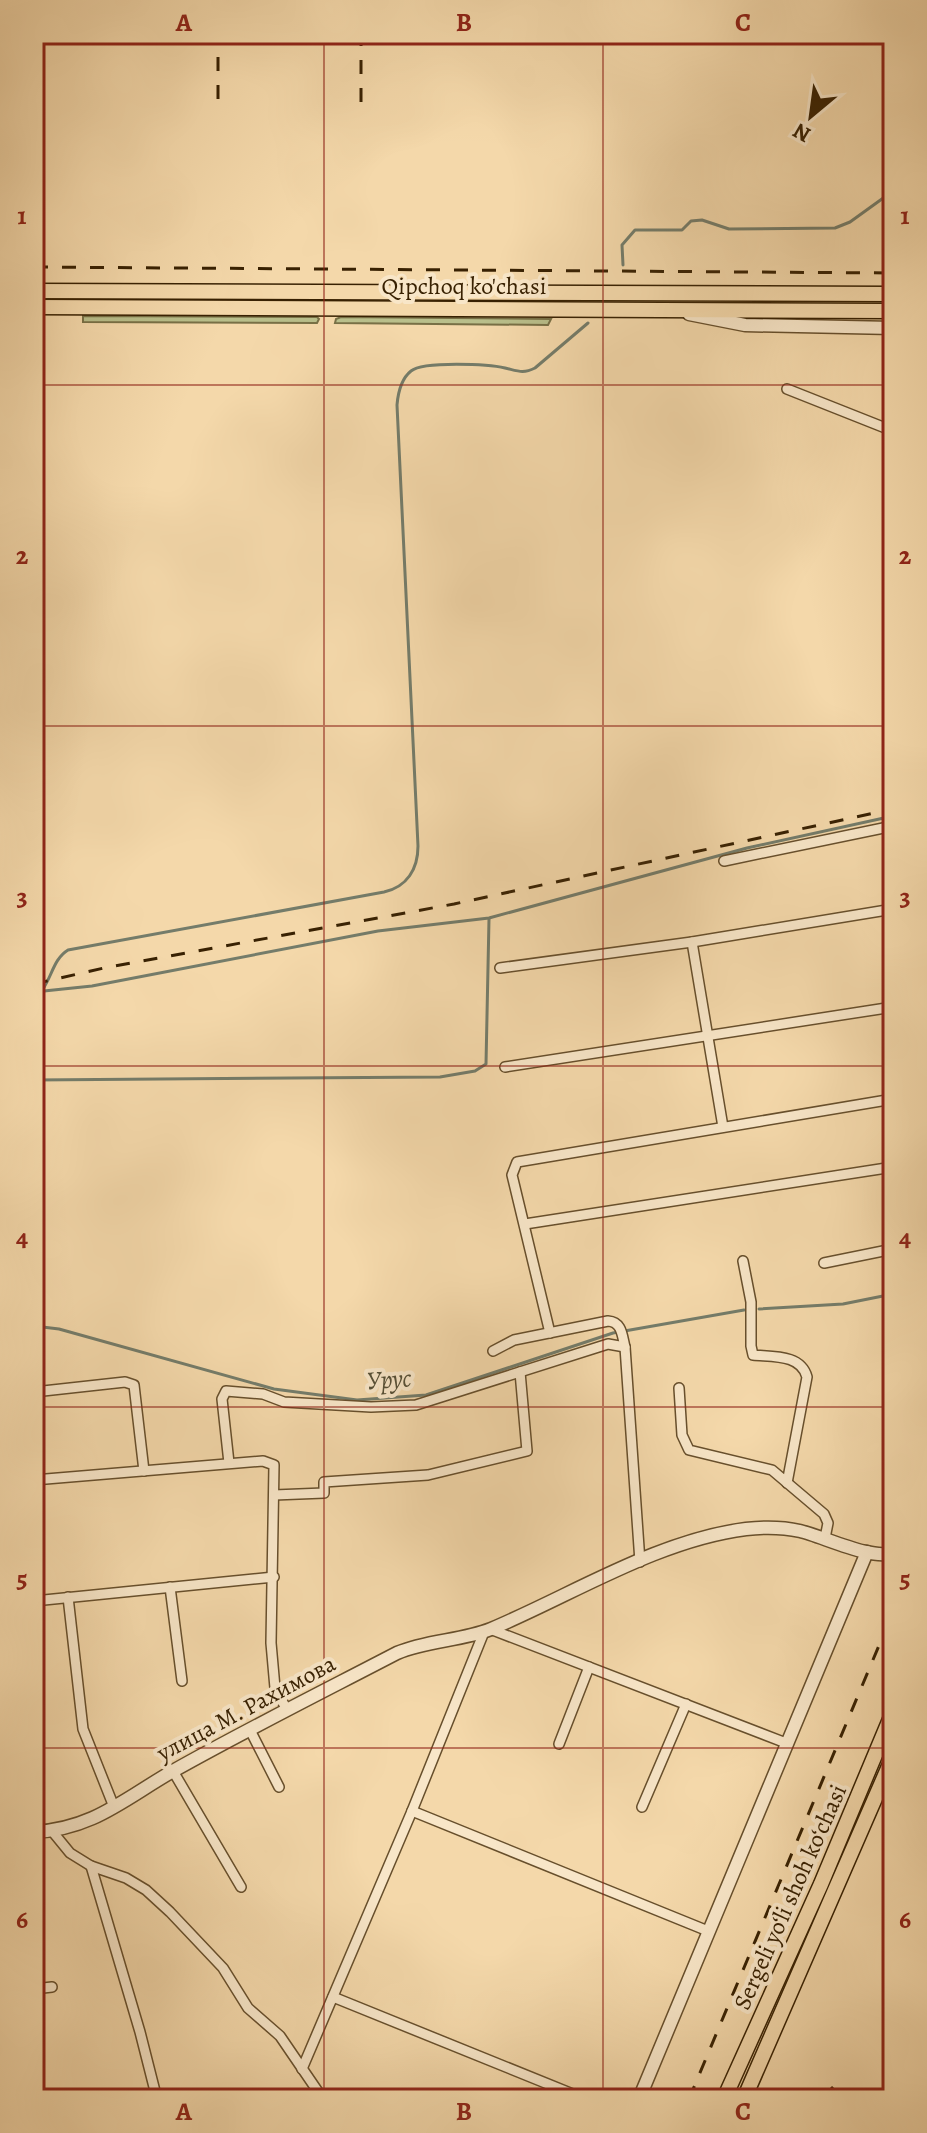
<svg xmlns="http://www.w3.org/2000/svg" width="927" height="2133" viewBox="0 0 927 2133" font-family="Alegreya,serif">
	<rect width="100%" height="100%" fill="#f4d8aa"/>
	<filter id="stains"><feTurbulence type="fractalNoise" baseFrequency=".0025" numOctaves="4"/><feColorMatrix values="0 0 0 0 .2 0 0 0 0 .09 0 0 0 0 .02 0 0 0 .5 -.17"/></filter>
	<radialGradient id="worn" r=".72"><stop offset=".6" stop-color="#630" stop-opacity="0"/><stop offset="1" stop-color="#630" stop-opacity=".3"/></radialGradient>
	<g fill="#b9bf8b" stroke="#787046" stroke-width="2">
		<path d="M83,316l234,1 2,2 -2,4 -234,-1z"/>
		<path d="M341,317l210,2 -3,6 -213,-2 1,-4z"/>
	</g>
	<g fill="none" stroke-linecap="round" stroke-linejoin="round">
		<g stroke="#747c6a" stroke-width="3">
			<path d="M623,265l-1,-20 13,-15h47l9,-9 11,-1 27,9 106,-1 15,-6 43,-31"/>
			<path d="M44,991l48,-5 286,-55 111,-13 258,-70 146,-32"/>
			<path d="M34,997c18,-11 16,-36 34,-47l316,-58c23,-5 34,-23 34,-46l-21,-441c1,-12 4,-26 14,-34 12,-10 78,-7 94,-3 13,3 18,6 30,0l53,-45"/>
			<path d="M34,1080l406,-3 35,-6 11,-7 3,-145"/>
			<path d="M759,1309l84,-5 50,-10"/>
			<path d="M34,1326l25,3 215,60 83,11 69,-5 187,-62 131,-23"/>
		</g>
		<g stroke="#674f2c" stroke-width="12">
			<g id="minor">
				<path d="M787,389l106,42"/>
				<path d="M724,861l169,-35"/>
				<path d="M692,942l31,185"/>
				<path d="M500,968l192,-26 201,-33"/>
				<path d="M505,1067l388,-60"/>
				<path d="M525,1224l368,-57"/>
				<path d="M743,1261l8,41v44l2,9c19,2 48,-1 54,22l-20,106"/>
				<path d="M824,1263l69,-14"/>
				<path d="M550,1333l-38,-158 5,-13 376,-63"/>
				<path d="M493,1351l21,-11 94,-19c14,1 14,14 17,26l15,215"/>
				<path d="M679,1388l3,47 7,15 83,20 52,44 4,9 -3,15"/>
				<path d="M34,1392l91,-10 9,3 10,86"/>
				<path d="M229,1463l-7,-64 4,-8 37,3 21,8 87,5 45,-2 192,-61 17,3"/>
				<path d="M34,1480l229,-19 11,4 -3,178 4,45 12,22"/>
				<path d="M274,1495l50,-2v-11l104,-7 99,-24 -7,-79"/>
				<path d="M170,1587l12,94"/>
				<path d="M68,1597l15,132 31,78"/>
				<path d="M34,1601l240,-24"/>
				<path d="M490,1629l296,114"/>
				<path d="M250,1730l29,57"/>
				<path d="M559,1744l30,-77"/>
				<path d="M173,1771l68,116"/>
				<path d="M642,1807l44,-103"/>
				<path d="M412,1811l296,120"/>
				<path d="M52,1831l18,22 21,13 35,12 20,12 24,22 53,56 25,40 32,28 43,63"/>
				<path d="M91,1866l49,166 17,67"/>
				<path d="M34,1989l18,-2"/>
				<path d="M333,1997l252,102"/>
				<path d="M302,2069l110,-258 72,-179"/>
			</g>
		</g>
		<g stroke="#674f2c" stroke-width="15">
			<g id="tertiary">
				<path d="M689,314l56,11 148,3"/>
				<path d="M34,1832c59,-3 90,-33 139,-61 73,-41 149,-79 224,-118 30,-13 64,-12 94,-24 81,-34 167,-89 255,-100 18,-2 36,-2 54,2 22,5 76,31 93,21"/>
				<path d="M639,2099l228,-547"/>
			</g>
		</g>
		<g stroke="#382102" stroke-width="17">
			<g id="primary">
				<path d="M34,291l859,3"/>
				<path d="M34,307l859,4"/>
				<path d="M724,2099l97,-215 72,-172"/>
				<path d="M744,2099l149,-342"/>
			</g>
		</g>
		<use href="#minor" stroke="#f8e6c8" stroke-width="9"/>
		<use href="#tertiary" stroke="#f8e6c8" stroke-width="12"/>
		<use href="#primary" stroke="#f4d8aa" stroke-width="14"/>
		<g stroke="#382102" stroke-width="3" stroke-dasharray="14 14" stroke-linecap="butt">
			<path d="M218,99v-65"/>
			<path d="M361,102v-68"/>
			<path d="M34,267l859,6"/>
			<path d="M34,984l70,-16 350,-64 439,-95"/>
			<path d="M831,2087l12,12"/>
			<path d="M689,2099l204,-487"/>
		</g>
	</g>
	<path fill="none" stroke="#8f2418" stroke-width="2" stroke-opacity="0.55" d="M324,34v2065M603,34v2065M34,385h859M34,726h859M34,1066h859M34,1407h859M34,1748h859"/>
	<g text-anchor="middle" stroke-width="8" stroke-linejoin="round" paint-order="stroke">
		<g font-size="24" fill="#382102" stroke="#f8e6c8">
			<text x="464" y="294">Qipchoq ko'chasi</text>
			<text transform="translate(246 1708) rotate(-28)" y="8">улица М. Рахимова</text>
			<text transform="translate(790 1897) rotate(-66)" y="8">Sergeli yo‘li shoh ko‘chasi</text>
		</g>
		<g font-size="26" font-style="italic" fill="#564f36" stroke="#f8e6c8">
			<text transform="translate(389 1379) rotate(-4)" y="9">Урус</text>
		</g>
	</g>
	<rect width="927" height="2133" fill="none" stroke="#f4d8aa" stroke-width="88"/>
	<g transform="translate(811 116) rotate(209)" stroke="#f8e6c8" stroke-width="6" paint-order="stroke">
	<path d="M0-6L14 30L0 20L-14 30Z" fill="#382102"/>
	<text y="-12" font-size="22" font-weight="bold" text-anchor="middle" fill="#382102">N</text>
	</g>
	<rect x="44" y="44" width="839" height="2045" fill="none" stroke="#8f2418" stroke-width="3"/>
	<g font-size="26" text-anchor="middle" font-weight="bold" fill="#8f2418">
		<text x="184" y="31">A</text>
		<text x="464" y="31">B</text>
		<text x="743" y="31">C</text>
		<text x="22" y="224">1</text>
		<text x="905" y="224">1</text>
		<text x="22" y="564">2</text>
		<text x="905" y="564">2</text>
		<text x="22" y="905">3</text>
		<text x="905" y="905">3</text>
		<text x="22" y="1246">4</text>
		<text x="905" y="1246">4</text>
		<text x="22" y="1587">5</text>
		<text x="905" y="1587">5</text>
		<text x="22" y="1928">6</text>
		<text x="905" y="1928">6</text>
		<text x="184" y="2120">A</text>
		<text x="464" y="2120">B</text>
		<text x="743" y="2120">C</text>
	</g>
	<rect width="100%" height="100%" filter="url(#stains)"/>
	<rect width="100%" height="100%" fill="url(#worn)"/>
</svg>
